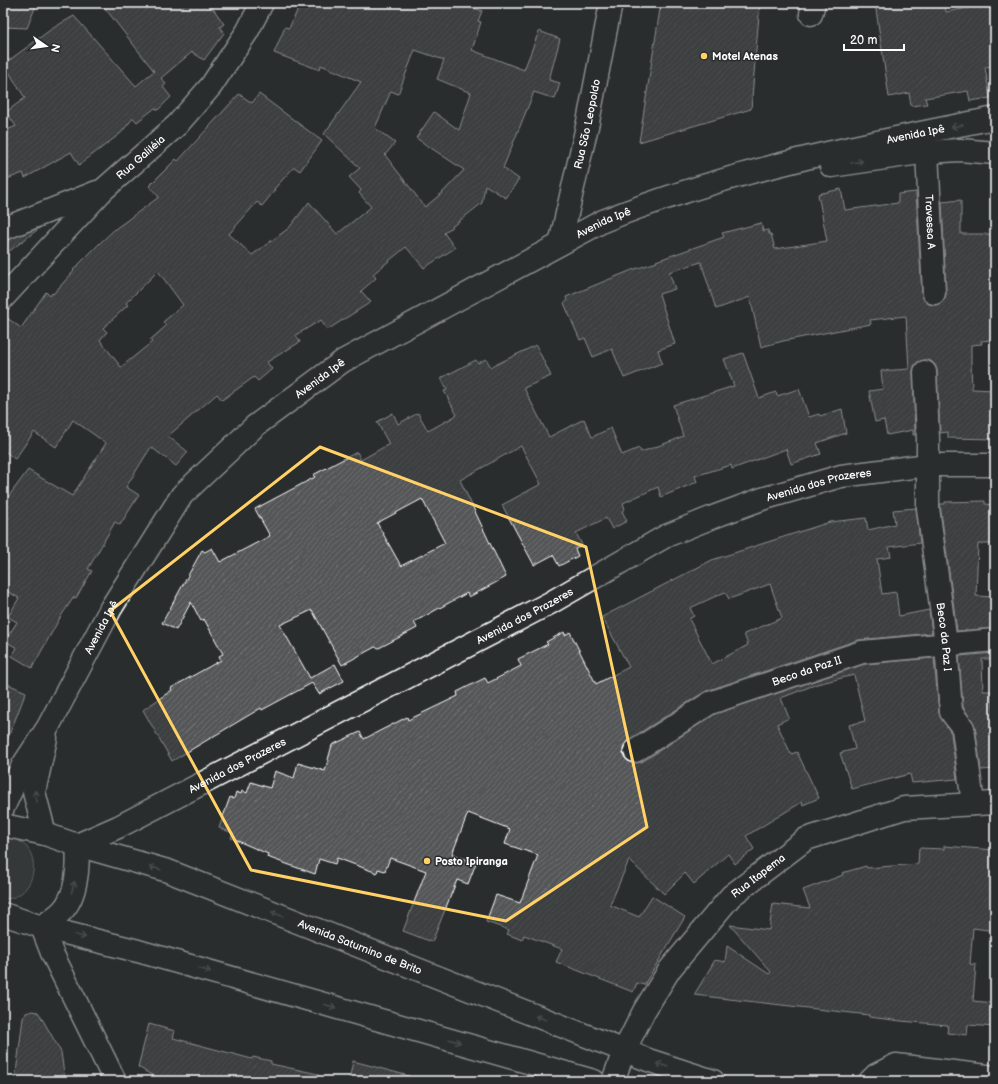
<svg xmlns="http://www.w3.org/2000/svg" width="998" height="1084" viewBox="0 0 998 1084" font-family="'Balsamiq Sans',sans-serif">
	<defs>
		<pattern id="building-hatch" width="6" height="6" patternUnits="userSpaceOnUse"><rect width="6" height="6" fill="#555758"/><path d="M-1 1l2-2M0 6l6-6M5 7l2-2" fill="none" stroke="#6e7071"/></pattern>
	</defs>
	<rect width="100%" height="100%" fill="#2a2d2e"/>
	<filter id="ink" filterUnits="userSpaceOnUse"><feTurbulence type="fractalNoise" baseFrequency=".025" numOctaves="2"/><feDisplacementMap in="SourceGraphic" scale="8" xChannelSelector="R" yChannelSelector="G"/><feConvolveMatrix kernelMatrix="1 2 1 2 8 2 1 2 1" color-interpolation-filters="sRGB"/></filter>
	<g filter="url(#ink)">
		<path fill="#414445" stroke="#a0a2a2" d="M3,836c4,1 9,1 12,3 31,12 20,61 -12,60z"/>
		<g fill="url(#building-hatch)" stroke="#fff" fill-rule="evenodd">
			<path d="M3,3h34l-10,25 -24,-1z"/>
			<path d="M101,3h108l15,21 -4,3 4,6 -20,27 -12,-8 -31,26 5,6 -3,3 8,10 -13,13 -3,-2 -18,14 -4,-4 -12,15 -42,32 -8,-13 -46,26 -2,-5 -16,6 -4,-9v-38l13,-6 -10,-14 19,-14 -21,-34 49,-36 21,-12 62,70 18,-15z"/>
			<path d="M301,3h159l22,8 -4,10 3,1 -9,28 52,20 15,-39 21,8 -11,41 11,3 -5,16 -21,-7 -31,76 16,11 -13,19 -21,-13 -3,18 -38,30 11,15 -31,20 -18,-21 -33,27 3,4 -15,13 10,11 -44,28 -6,-10 -25,15 4,7 -33,20 5,7 -14,12 -4,-4 -32,23 -5,-6 -49,42 20,16 -12,14 -25,-19 -25,40 13,8 -19,30 -5,-3 -27,47 4,2 -16,27 -2,-1 -13,19 -29,52 -20,-12 5,-8 -12,-7 12,-19 -9,-5 11,-19 -16,-9v-63l6,-9 -6,-4v-9l25,-34 44,26 34,-53 -33,-23 -17,27 -22,-15 -19,27 -12,-9v-135l18,13 25,-36 4,4 2,-3 1,1 21,-23 -1,-1 26,-26 16,-15 44,-32 -10,-11 27,-27 2,2 61,-67 13,9 7,-9 63,47 -22,30 -6,-4 -20,22 1,1 -13,16 -5,-4 -28,32 23,21 37,-27 20,-26 28,32 34,-27 -12,-14 2,-3 -12,-13 11,-9 -36,-34 37,-52 -40,-17 -1,5 -46,-17 11,-26 4,1zM415,50l29,10 -7,19 34,14 -12,37 -25,-18 -18,26 48,32 -22,23 -17,14 -40,-52 10,-12 -20,-15 16,-37 7,3zM158,271l25,34 -20,17 3,4 -16,14 2,2 -31,25 -21,-27 7,-8 -4,-4 25,-23 -2,-2z"/>
			<path d="M661,3h99l-9,106 -112,33z"/>
			<path d="M875,3h69l2,9 27,-5 22,-1v60l-10,1 5,31 -20,3 -2,-10 -43,7 2,6 -16,2 -2,-13 -20,4z"/>
			<path d="M841,189l4,21 53,-7v-9l18,-2 6,102 2,6 5,4 5,1 6,-1 5,-5 1,-6 -4,-91 19,-2v34h34v83h-2l-1,23 -11,1 1,3 -11,1v17l1,27 23,1v49l-47,-1v-6l-8,1 -3,-62 -2,-6 -4,-4 -6,-1 -7,2 -4,5 -1,5 2,63h-2v-5l-26,5 -3,-15 -9,2 -6,-31 14,-2 -2,-18 28,-2 -3,-53 -36,4 1,4 -88,17 -22,6 -11,-50 -34,12 -15,-47 -32,10 6,17 -16,5 16,50 -17,6 4,13 -38,15 -12,-29 -19,8 -8,-19 -5,2 -16,-37 3,-2 -1,-4 66,-27 25,-8 -1,-1 68,-24 -2,-4 39,-10 2,8 5,-1 1,4h2l4,15 52,-8 -9,-47z"/>
			<path d="M41,227l-38,29v-15z"/>
			<path d="M536,345l15,31 -27,12 25,49 35,-18 8,18 19,-9 11,27 17,-7 2,4 31,-11 11,-5 -10,-31 61,-19 -10,-27 19,-6 16,45 17,-6 1,4 22,-7 10,28 10,-3 1,2 22,-7 4,24 -29,10 4,11 -30,10 -5,-15 -54,20 -1,-4 -36,11 2,6 -36,15 -3,-10 -35,16 2,6 -3,2 5,10 -15,8 -6,-11 -30,15 6,12 -7,4 3,7 -19,10 -6,-11 -19,10 -32,-60 39,-21 -20,-38 -61,34 46,97 -37,20 -2,-4 -53,29 3,6 -38,20 -4,-1 -33,18 -30,-55 -32,15 30,53 25,-14 9,17 -25,13 -7,-11 -50,27 -1,-2 -89,53 -29,-51 29,-20 -1,-2 50,-28 -2,-4 4,-2 -19,-35 -3,2 -10,-19 -15,28 -14,-7 40,-73 3,2 7,-4 8,14 50,-26 -15,-27 60,-32 -2,-2 44,-23 4,8 28,-16 -12,-22 16,-9 5,11 20,-11 10,18 29,-16 -13,-24 3,-1 -6,-12 35,-18 2,3 8,-4 5,8zM422,499l23,44 -44,23 -24,-43z"/>
			<path d="M985,501v3l10,1v39h-17l-2,52 19,1v31l-38,3 -17,-127h5v-2z"/>
			<path d="M916,508l4,35 -31,4 2,10 -14,2 5,35 14,-2 3,24 30,-6 3,23 -74,7 -152,51 -78,49 -4,6 -1,6 2,6 4,4 7,1 6,-1 73,-48 150,-50 69,-6 5,55 12,20 6,46 -45,4 -2,-9 -58,15 -12,-36 15,-4 -6,-24 16,-4 -11,-46 -37,9 -36,14 8,20 -12,6 14,30 6,-2 22,46 -16,7 -1,-3 -56,34 8,13 -19,15 -7,-10 -34,30 -9,-11 -21,21 -35,-34 -19,45 29,12 13,-21 33,21 -41,68 -7,-2 -4,9 -77,-30 6,-13 -38,-14 -2,5 -15,-6 2,-4 -23,-8 10,-27 24,8 18,-48 -33,-11 5,-15 -42,-16 -16,41 24,9 -8,21 -11,-4 -25,62 -29,-11 23,-60 -36,-13 -5,13 -7,-2 -1,4 -40,-15 -2,6 -16,-5 -4,15 -48,-17 1,-3 -37,-16 2,-5 -14,-5 11,-31 4,2 2,-7 5,2 1,-3 5,2 4,-11 19,6 5,-17 19,7 4,-15 27,8 7,-26 28,-13 4,7 43,-22 1,3 50,-24 -1,-4 28,-14 3,5 33,-17 -3,-7 30,-15 -2,-2 18,-10 1,3 5,-3 26,52 33,-17 -27,-50 110,-57 118,-38 36,-4 2,12 27,-6 -2,-14zM770,584l12,34 -38,16 4,11 -36,19 -23,-45 5,-3 -4,-8 35,-16 4,7z"/>
			<path d="M995,653v6h-13l1,32h8l4,31v47l-14,1 -6,-44 -12,-19 -4,-51z"/>
			<path d="M3,682l23,10 -22,56h-1z"/>
			<path d="M944,846l51,4v81l-22,-3 -3,36 6,1 -3,36 22,2v24l-27,-2 -1,10 -20,-2 1,-8 -47,-4 -32,-4v-2l-175,-20 21,-35 10,2 2,-16 42,28 2,-2 -41,-47 39,5 4,-26 37,4 -7,-18 40,-15 -1,-2 24,-7 1,2 51,-4 1,-16 25,1z"/>
			<path d="M32,1011l6,1 2,3 21,37 4,29h-50l8,-63 3,-5z"/>
			<path d="M149,1024l26,7 -2,7 79,21 1,-2 18,4v3l47,10 -1,7h-155l-24,-14z"/>
			<path d="M353,1061l56,15 -1,5h-59z"/>
		</g>
		<g fill="none" stroke-linecap="round" stroke-linejoin="round">
			<g stroke="#fff" stroke-width="25">
				<g id="minor">
					<path d="M811,14l3,-11"/>
					<path id="s1" d="M927,152l7,141"/>
					<path d="M3,229l94,-37"/>
					<path id="s2" d="M560,244l28,-122 23,-119"/>
					<path id="s3" d="M3,298l100,-108 74,-65 34,-39 36,-54 15,-29"/>
					<path id="s4" d="M925,372l3,67v69l18,136 5,68 12,16 10,76"/>
					<path id="s5" d="M635,751l75,-48 152,-51 133,-12"/>
					<path id="s6" d="M77,845l41,-18 432,-224 116,-67 47,-19 49,-18 79,-23 87,-11h67"/>
					<path d="M42,927l10,26 63,128"/>
					<path id="s7" d="M613,1081l11,-30 20,-40 26,-42 61,-73 75,-57 98,-31 91,-5"/>
					<path d="M870,1081l6,-6 20,-10 99,12"/>
				</g>
			</g>
			<g stroke="#fff" stroke-width="25">
				<g id="major">
					<path d="M831,166l96,-14 33,-2 35,3"/>
					<path id="s8" d="M3,808l20,-43 25,-38 63,-119 71,-113 73,-69 88,-65 260,-140c125,-50 259,-77 392,-103"/>
					<path id="s9" d="M3,825l42,9 32,11 91,26 480,189 65,21"/>
					<path d="M45,834l-11,-42 12,-54"/>
					<path d="M3,914l39,13 96,24 456,130"/>
					<path d="M42,927c6,-5 14,-10 20,-16 15,-15 17,-46 15,-66"/>
				</g>
			</g>
			<use href="#minor" stroke="#2a2d2e" stroke-width="22"/>
			<use href="#major" stroke="#2a2d2e" stroke-width="22"/>
		</g>
		<defs><path id="oneway-shaft" d="M-6 0H5M1.5-3L5.5 0L1.5 3" fill="none" stroke-width="1.6" stroke-linecap="round" stroke-linejoin="round"/></defs>
		<g stroke="#6a6c6d">
			<use href="#oneway-shaft" transform="translate(957 126) rotate(169)"/>
			<use href="#oneway-shaft" transform="translate(857 162) rotate(-8)"/>
			<use href="#oneway-shaft" transform="translate(36 796) rotate(-98)"/>
			<use href="#oneway-shaft" transform="translate(155 868) rotate(-164)"/>
			<use href="#oneway-shaft" transform="translate(73 887) rotate(-74)"/>
			<use href="#oneway-shaft" transform="translate(277 914) rotate(-159)"/>
			<use href="#oneway-shaft" transform="translate(80 936) rotate(14)"/>
			<use href="#oneway-shaft" transform="translate(205 970) rotate(16)"/>
			<use href="#oneway-shaft" transform="translate(330 1006) rotate(16)"/>
			<use href="#oneway-shaft" transform="translate(541 1018) rotate(-159)"/>
			<use href="#oneway-shaft" transform="translate(455 1041) rotate(16)"/>
			<use href="#oneway-shaft" transform="translate(662 1065) rotate(-162)"/>
		</g>
	</g>
	<path d="M0 0H998V1084H0ZM320,447l266,100 61,280 -141,94 -255,-51 -141,-259z" fill="#2a2d2e" fill-opacity=".55" fill-rule="evenodd"/>
	<path fill="none" stroke="#ffd166" stroke-width="3" stroke-linejoin="round" d="M320,447l266,100 61,280 -141,94 -255,-51 -141,-259z"/>
	<g fill="#ffd166" stroke="#2a2d2e" stroke-width="1.5">
		<circle cx="704" cy="56" r="4"/>
		<circle cx="427" cy="861" r="4"/>
	</g>
	<g text-anchor="middle" stroke-width="3" stroke-linejoin="round" paint-order="stroke">
		<g font-size="11" font-weight="bold" fill="#fff" stroke="#2a2d2e" text-anchor="start">
			<text x="712" y="60">Motel Atenas</text>
			<text x="435" y="865">Posto Ipiranga</text>
		</g>
		<g font-size="11" fill="#fff" stroke="#2a2d2e">
			<text dy="4" stroke="none"><textPath href="#s2" startOffset="123">Rua São Leopoldo</textPath></text>
			<text dy="4" stroke="none"><textPath href="#s8" startOffset="1191">Avenida Ipê</textPath></text>
			<text dy="4" stroke="none"><textPath href="#s3" startOffset="197">Rua Galiléia</textPath></text>
			<text dy="4" stroke="none"><textPath href="#s1" startOffset="70">Travessa A</textPath></text>
			<text dy="4" stroke="none"><textPath href="#s8" startOffset="866">Avenida Ipê</textPath></text>
			<text dy="4" stroke="none"><textPath href="#s8" startOffset="542">Avenida Ipê</textPath></text>
			<text dy="4" stroke="none"><textPath href="#s6" startOffset="827">Avenida dos Prazeres</textPath></text>
			<text dy="4" stroke="none"><textPath href="#s6" startOffset="503">Avenida dos Prazeres</textPath></text>
			<text dy="4" stroke="none"><textPath href="#s8" startOffset="206">Avenida Ipê</textPath></text>
			<text dy="4" stroke="none"><textPath href="#s4" startOffset="266">Beco da Paz I</textPath></text>
			<text dy="4" stroke="none"><textPath href="#s5" startOffset="191">Beco da Paz II</textPath></text>
			<text dy="4" stroke="none"><textPath href="#s6" startOffset="179">Avenida dos Prazeres</textPath></text>
			<text dy="4" stroke="none"><textPath href="#s7" startOffset="255">Rua Itapema</textPath></text>
			<text dy="4" stroke="none"><textPath href="#s9" startOffset="378">Avenida Saturnino de Brito</textPath></text>
		</g>
	</g>
	<rect width="998" height="1084" fill="none" stroke="#2a2d2e" stroke-width="16"/>
	<rect x="8" y="8" width="982" height="1068" fill="none" stroke="#fff" stroke-width="1.5" filter="url(#ink)"/>
	<g transform="translate(46 46) rotate(103)" stroke="#2a2d2e" stroke-width="3" paint-order="stroke">
	<path d="M0-3L7 15L0 10L-7 15Z" fill="#ffffff"/>
	<text y="-6" font-size="11" font-weight="bold" text-anchor="middle" fill="#ffffff">N</text>
	</g>
	<path d="M844 44v6h60v-6" fill="none" stroke="#ffffff" stroke-width="2"/>
	<text x="850" y="44" font-size="12" fill="#ffffff" stroke="#2a2d2e" stroke-width="3" paint-order="stroke">20 m</text>
</svg>
